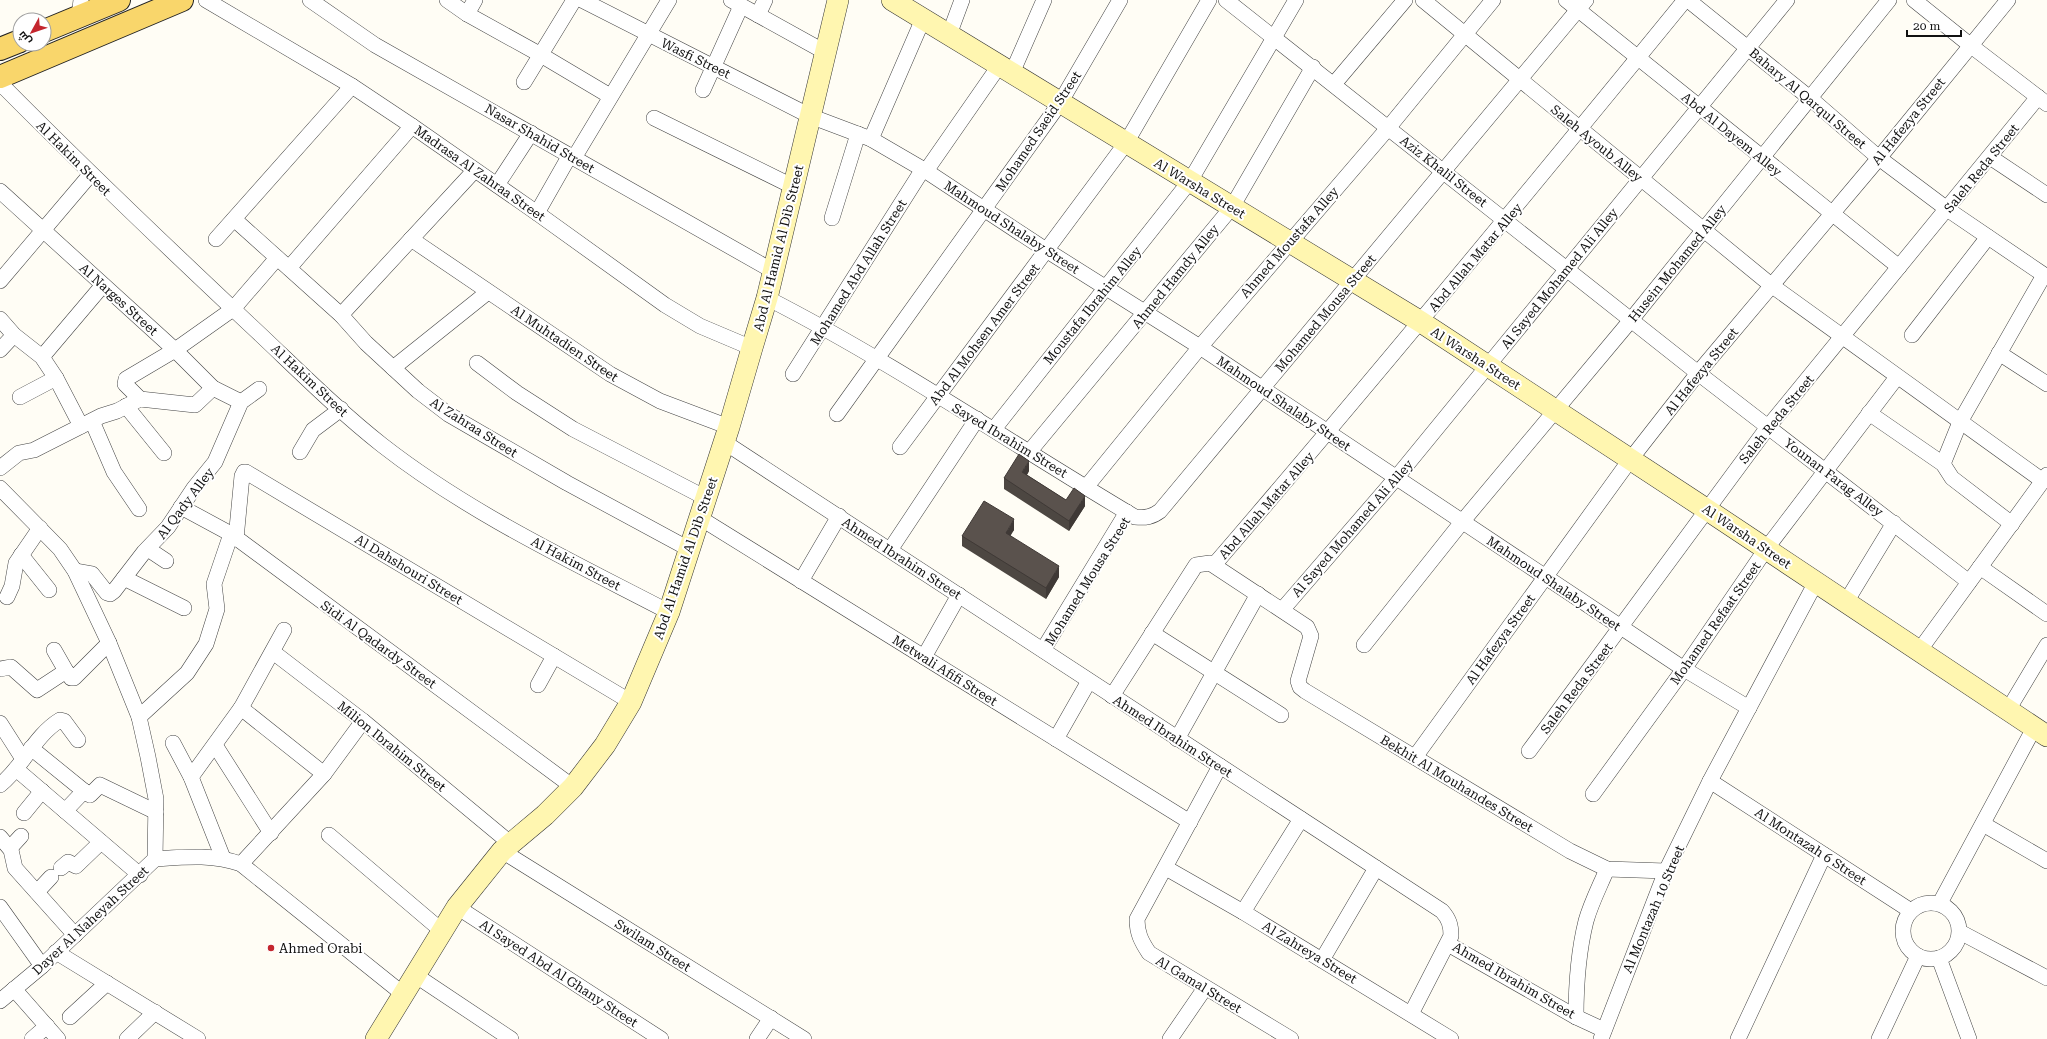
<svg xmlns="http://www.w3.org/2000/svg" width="2047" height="1039" viewBox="0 0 2047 1039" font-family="'Roboto Serif',Cairo,serif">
	<rect width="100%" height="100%" fill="#fffdf5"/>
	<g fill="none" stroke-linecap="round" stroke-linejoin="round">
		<g stroke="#444" stroke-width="16">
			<g id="street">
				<path d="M206,0l146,86 60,40 125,87 128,92 35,21 52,22"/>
				<path d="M310,0l65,45 398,226"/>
				<path d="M447,0l20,14 74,41 69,41"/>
				<path d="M582,0l228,116 61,23 55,32 120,79 154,97 484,322 65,39"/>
				<path d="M731,0l94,52"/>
				<path d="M1226,0l472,373 271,209"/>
				<path d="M1423,0l348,285 272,196"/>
				<path d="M1566,0l333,267"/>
				<path d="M1688,0l123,99 68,59 68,51 100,68"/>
				<path d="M1914,0l56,45 77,59"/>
				<path d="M467,14l8,-14"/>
				<path d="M758,15l7,-15"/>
				<path d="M79,17l2,-17"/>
				<path d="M949,35l13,-35"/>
				<path d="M1012,73l32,-73"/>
				<path d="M524,82l50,-82"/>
				<path d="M0,83c81,82 164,161 248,240 44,41 87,85 134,122 87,68 189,116 287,167"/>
				<path d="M1334,84l71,-84"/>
				<path d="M703,90l38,-84"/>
				<path d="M654,118l140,69"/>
				<path d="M871,139l52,-120"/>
				<path d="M1990,157l57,38"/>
				<path d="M574,158l95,-158"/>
				<path d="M926,171l73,-105"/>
				<path d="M497,185l34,-52"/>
				<path d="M0,191l175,159 38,38 28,14"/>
				<path d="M537,213l33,-58"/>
				<path d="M832,218l26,-84"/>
				<path d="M234,219l107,96 25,28 52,48 30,23 119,69 122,66"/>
				<path d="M216,239l136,-153"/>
				<path d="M411,239l199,135 50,27 69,26"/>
				<path d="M289,268l123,-142"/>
				<path d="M0,281l90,-106"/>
				<path d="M767,298c127,65 245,146 368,219 11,1 17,0 25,-6l426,-511"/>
				<path d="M341,315l133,-144"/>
				<path d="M0,319l14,16 28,22 14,21 25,48"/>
				<path d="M1912,335l76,-98"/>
				<path d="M0,350l14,-15"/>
				<path d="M1999,353l48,31"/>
				<path d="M42,357l61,-72"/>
				<path d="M477,363l40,30 56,36 133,69"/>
				<path d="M393,368l95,-76"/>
				<path d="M793,374l130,-205"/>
				<path d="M20,397l36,-19"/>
				<path d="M140,399l-15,-15 1,-5 49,-29 58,-41 44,-51"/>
				<path d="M126,406l38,47"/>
				<path d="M1869,413l74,51 9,14 60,46"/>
				<path d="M837,414l223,-311 60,-103"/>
				<path d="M92,421l22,51 25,37"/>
				<path d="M994,429l196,-248 106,-181"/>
				<path d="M724,442l718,469c7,8 9,14 9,25l-40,78"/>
				<path d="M900,447l226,-304 83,-143"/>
				<path d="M1030,451l202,-244 81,-140"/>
				<path d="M300,452l13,-22 28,-21"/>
				<path d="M1943,464l17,-42 84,-147"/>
				<path d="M0,468l19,-15 15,-3 67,-34 16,-5 23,-12 55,6 18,-17"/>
				<path d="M1087,486l113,-139 189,-220 104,-127"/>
				<path d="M0,488l60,61 15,22 34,72 30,74 9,40 8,42 -1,60 -113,107 -42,35"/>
				<path d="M181,507l50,27 342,253"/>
				<path d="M700,518l490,304"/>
				<path d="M236,539l6,-63 2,-4h2l385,230"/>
				<path d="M148,549l18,12"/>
				<path d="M890,550l87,-131"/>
				<path d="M21,555l28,35"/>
				<path d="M1214,565c160,-186 316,-375 471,-565"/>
				<path d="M1980,567l67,47"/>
				<path d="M75,571l17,3 15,19 3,1 4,-3 30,-39 24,-25 26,-39 21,-26 26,-60 18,-13"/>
				<path d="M124,578l60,30"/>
				<path d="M801,581l38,-65"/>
				<path d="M7,597l5,-11 4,-23 24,-35"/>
				<path d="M1846,602l48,-79"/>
				<path d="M1282,610l114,-132 391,-478"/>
				<path d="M1152,633l129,82"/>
				<path d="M1364,645l98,-123 169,-202 258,-320"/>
				<path d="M54,650l12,21"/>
				<path d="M1043,650l84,-138"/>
				<path d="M1919,651l128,-176"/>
				<path d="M273,652l90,69 147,122"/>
				<path d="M924,657l35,-62"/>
				<path d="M0,669l11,-2 26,23 29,-19 5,7h3l35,-35"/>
				<path d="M538,685l16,-29"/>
				<path d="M1112,696l84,-131 14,-2 97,64 4,9 -13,45 2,6 5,4 265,160 37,18 59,2"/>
				<path d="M241,708l83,66"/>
				<path d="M2008,710l39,-65"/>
				<path d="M139,717l48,-44 19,-29 11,-35 -3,-25 17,-50"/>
				<path d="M0,723l23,36"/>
				<path d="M1056,739l33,-58"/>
				<path d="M1177,739l81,-145"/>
				<path d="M173,743l18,34 32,81"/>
				<path d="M215,745l56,88"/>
				<path d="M31,748l53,43"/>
				<path d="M1529,751l239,-324 270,-330"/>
				<path d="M1415,757l215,-297 68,-87 181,-215 129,-158"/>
				<path d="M1220,766l-83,153c0,14 4,22 12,34l142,86"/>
				<path d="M16,769l124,106"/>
				<path d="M191,777l50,-69 43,-78"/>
				<path d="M1710,781l201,130"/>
				<path d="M0,785c23,-18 34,-49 60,-65l4,1 14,19"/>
				<path d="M1593,794l91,-125 82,-120 131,-172"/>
				<path d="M65,811l19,-20 6,4 10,-10 56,27"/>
				<path d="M24,813l18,-22"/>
				<path d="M1983,824l64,37"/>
				<path d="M329,835l113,96"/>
				<path d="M0,837l11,13 4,18 60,67"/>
				<path d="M10,848l11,-12"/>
				<path d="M502,851l302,188"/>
				<path d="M155,859c30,-2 57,-5 86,5l162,130"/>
				<path d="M241,864l83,-90 39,-53"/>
				<path d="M61,868l7,-6 8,4 25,-24"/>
				<path d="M1166,868l77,44 208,127"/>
				<path d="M37,892l14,-15"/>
				<circle cx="1931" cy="931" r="28"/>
				<path d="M1940,903l94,-175"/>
				<path d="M0,907l42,59"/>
				<path d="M457,907l204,132"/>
				<path d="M1243,912l58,-93"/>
				<path d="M1960,932l87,46"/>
				<path d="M1448,944l128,73 28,13"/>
				<path d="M56,952l142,87"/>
				<path d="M1939,958l30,81"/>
				<path d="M1322,960l54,-92"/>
				<path d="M415,975l96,64"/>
				<path d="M14,989l44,50"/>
				<path d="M70,1017l37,-34"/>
				<path d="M1576,1017c0,-33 2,-64 10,-96 5,-18 14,-35 21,-52"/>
				<path d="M32,1039l15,-13"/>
				<path d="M127,1039l28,-27"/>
				<path d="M757,1039l14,-21"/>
				<path d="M1170,1039l35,-51"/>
				<path d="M1601,1039l65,-168 44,-90 106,-199"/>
				<path d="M1738,1039l86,-184"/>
				<path d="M1879,1039l39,-83"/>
			</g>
		</g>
		<g stroke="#333" stroke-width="22">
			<g id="secondary">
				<path d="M892,0l529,322 285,187 341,227"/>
				<path d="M376,1039l81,-132 45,-56 43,-36 28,-28 32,-42 26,-43 38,-90 60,-185 23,-79 15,-50 71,-298"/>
			</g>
		</g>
		<g stroke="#222" stroke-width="24">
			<g id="primary">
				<path d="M44,31l75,-31"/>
				<path d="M0,49l20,-8"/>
				<path d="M0,77l182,-77"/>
			</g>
		</g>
		<use href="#street" stroke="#fff" stroke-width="15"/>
		<use href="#secondary" stroke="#fff6b0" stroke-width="21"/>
		<use href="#primary" stroke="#f9d66b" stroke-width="22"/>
	</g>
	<g fill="#4d4742">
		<path d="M1029,471l-2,4 39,25 19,6 -16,25 -65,-42v-11z"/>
		<path d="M1014,530l-4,5 49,42 -13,22 -84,-53v-10z"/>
	</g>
	<g fill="#3f3936">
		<path d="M1029,461v10l-7,12v-11z"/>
		<path d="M1085,496v10l-16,25v-10z"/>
		<path d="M1014,519v11l-8,13v-10z"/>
		<path d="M1059,566v11l-13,22v-11z"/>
	</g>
	<g fill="#5a524d" stroke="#3f3936">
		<path d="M1019,454l10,7 -7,11 44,28 8,-12 11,8 -16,25 -65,-43z"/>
		<path d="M984,501l30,18 -8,14 53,33 -13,22 -84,-52z"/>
	</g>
	<circle fill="#c4262e" stroke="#fff" stroke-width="1.5" cx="271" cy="948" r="4"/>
	<g text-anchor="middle" stroke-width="4" stroke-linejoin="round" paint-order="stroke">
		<g font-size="13" fill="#111" stroke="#fff">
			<text transform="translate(696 58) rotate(26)" y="5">Wasfi Street</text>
			<text transform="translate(1808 98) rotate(40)" y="5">Bahary Al Qarqul Street</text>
			<text transform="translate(1908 121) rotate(-51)" y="5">Al Hafezya Street</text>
			<text transform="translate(1038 131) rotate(-56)" y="5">Mohamed Saeid Street</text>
			<text transform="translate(1732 134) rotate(39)" y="5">Abd Al Dayem Alley</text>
			<text transform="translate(540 138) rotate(30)" y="5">Nasar Shahid Street</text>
			<text transform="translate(1597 143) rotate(39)" y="5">Saleh Ayoub Alley</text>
			<text transform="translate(74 158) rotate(45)" y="5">Al Hakim Street</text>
			<text transform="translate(1981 168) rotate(-51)" y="5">Saleh Reda Street</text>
			<text transform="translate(1444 171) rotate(38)" y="5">Aziz Khalil Street</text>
			<text transform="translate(480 173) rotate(35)" y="5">Madrasa Al Zahraa Street</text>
			<text transform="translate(1200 188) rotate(31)" y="5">Al Warsha Street</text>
			<text transform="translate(1012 227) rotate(33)" y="5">Mahmoud Shalaby Street</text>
			<text transform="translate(1289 242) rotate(-49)" y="5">Ahmed Moustafa Alley</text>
			<text transform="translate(778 248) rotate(-76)" y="5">Abd Al Hamid Al Dib Street</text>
			<text transform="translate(1475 257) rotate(-50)" y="5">Abd Allah Matar Alley</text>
			<text transform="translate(1677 263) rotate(-51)" y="5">Husein Mohamed Alley</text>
			<text transform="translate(858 272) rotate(-58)" y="5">Mohamed Abd Allah Street</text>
			<text transform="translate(1175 276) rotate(-51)" y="5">Ahmed Hamdy Alley</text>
			<text transform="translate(1559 278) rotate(-51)" y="5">Al Sayed Mohamed Ali Alley</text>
			<text transform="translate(119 299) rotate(42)" y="5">Al Narges Street</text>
			<text transform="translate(1092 305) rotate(-51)" y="5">Moustafa Ibrahim Alley</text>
			<text transform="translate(1325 313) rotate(-50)" y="5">Mohamed Mousa Street</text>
			<text transform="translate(984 334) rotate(-53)" y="5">Abd Al Mohsen Amer Street</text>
			<text transform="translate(565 343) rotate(34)" y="5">Al Muhtadien Street</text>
			<text transform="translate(1476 358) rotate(33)" y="5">Al Warsha Street</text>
			<text transform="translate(1701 371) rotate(-51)" y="5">Al Hafezya Street</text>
			<text transform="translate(310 380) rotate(43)" y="5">Al Hakim Street</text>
			<text transform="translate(1284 403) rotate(34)" y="5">Mahmoud Shalaby Street</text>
			<text transform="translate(1776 419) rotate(-51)" y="5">Saleh Reda Street</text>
			<text transform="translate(474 427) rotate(32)" y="5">Al Zahraa Street</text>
			<text transform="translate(1010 440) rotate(31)" y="5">Sayed Ibrahim Street</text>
			<text transform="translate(1834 477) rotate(37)" y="5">Younan Farag Alley</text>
			<text transform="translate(185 503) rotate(-53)" y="5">Al Qady Alley</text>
			<text transform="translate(1266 505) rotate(-49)" y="5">Abd Allah Matar Alley</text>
			<text transform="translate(1352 528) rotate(-49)" y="5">Al Sayed Mohamed Ali Alley</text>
			<text transform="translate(1747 536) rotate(34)" y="5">Al Warsha Street</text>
			<text transform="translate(685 558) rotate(-71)" y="5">Abd Al Hamid Al Dib Street</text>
			<text transform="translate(902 558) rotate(33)" y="5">Ahmed Ibrahim Street</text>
			<text transform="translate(576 563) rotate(28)" y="5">Al Hakim Street</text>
			<text transform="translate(409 569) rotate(31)" y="5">Al Dahshouri Street</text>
			<text transform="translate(1087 581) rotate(-58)" y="5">Mohamed Mousa Street</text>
			<text transform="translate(1554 583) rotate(34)" y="5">Mahmoud Shalaby Street</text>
			<text transform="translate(1715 623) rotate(-55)" y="5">Mohamed Refaat Street</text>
			<text transform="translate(1500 639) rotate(-54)" y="5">Al Hafezya Street</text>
			<text transform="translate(379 644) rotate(36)" y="5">Sidi Al Qadardy Street</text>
			<text transform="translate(945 670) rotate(32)" y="5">Metwali Afifi Street</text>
			<text transform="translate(1576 688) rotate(-53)" y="5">Saleh Reda Street</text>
			<text transform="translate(1173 736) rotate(33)" y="5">Ahmed Ibrahim Street</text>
			<text transform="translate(392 746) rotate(39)" y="5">Milion Ibrahim Street</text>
			<text transform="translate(1457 783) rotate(31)" y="5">Bekhit Al Mouhandes Street</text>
			<text transform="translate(1811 846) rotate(33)" y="5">Al Montazah 6 Street</text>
			<text transform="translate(1653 909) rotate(-67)" y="5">Al Montazah 10 Street</text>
			<text transform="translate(90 920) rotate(-43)" y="5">Dayer Al Naheyah Street</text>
			<text transform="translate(653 945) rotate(32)" y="5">Swilam Street</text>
			<text transform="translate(1310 952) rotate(31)" y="5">Al Zahreya Street</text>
			<text transform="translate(559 973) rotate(33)" y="5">Al Sayed Abd Al Ghany Street</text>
			<text transform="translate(1514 980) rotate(30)" y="5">Ahmed Ibrahim Street</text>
			<text transform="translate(1199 984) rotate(31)" y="5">Al Gamal Street</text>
		</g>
		<g font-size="13" fill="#111" stroke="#fff" text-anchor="start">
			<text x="279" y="953">Ahmed Orabi</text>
		</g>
	</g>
	<g transform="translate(32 32) rotate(230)"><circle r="19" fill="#ffffff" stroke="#a0a0a0"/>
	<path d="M0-3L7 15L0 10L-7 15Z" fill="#c4262e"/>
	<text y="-6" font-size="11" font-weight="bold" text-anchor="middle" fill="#111111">ش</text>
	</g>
	<path d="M1907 30v6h54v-6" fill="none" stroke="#111111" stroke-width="2"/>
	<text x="1913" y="30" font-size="12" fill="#111111" stroke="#ffffff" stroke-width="3" paint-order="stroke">20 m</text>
</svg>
